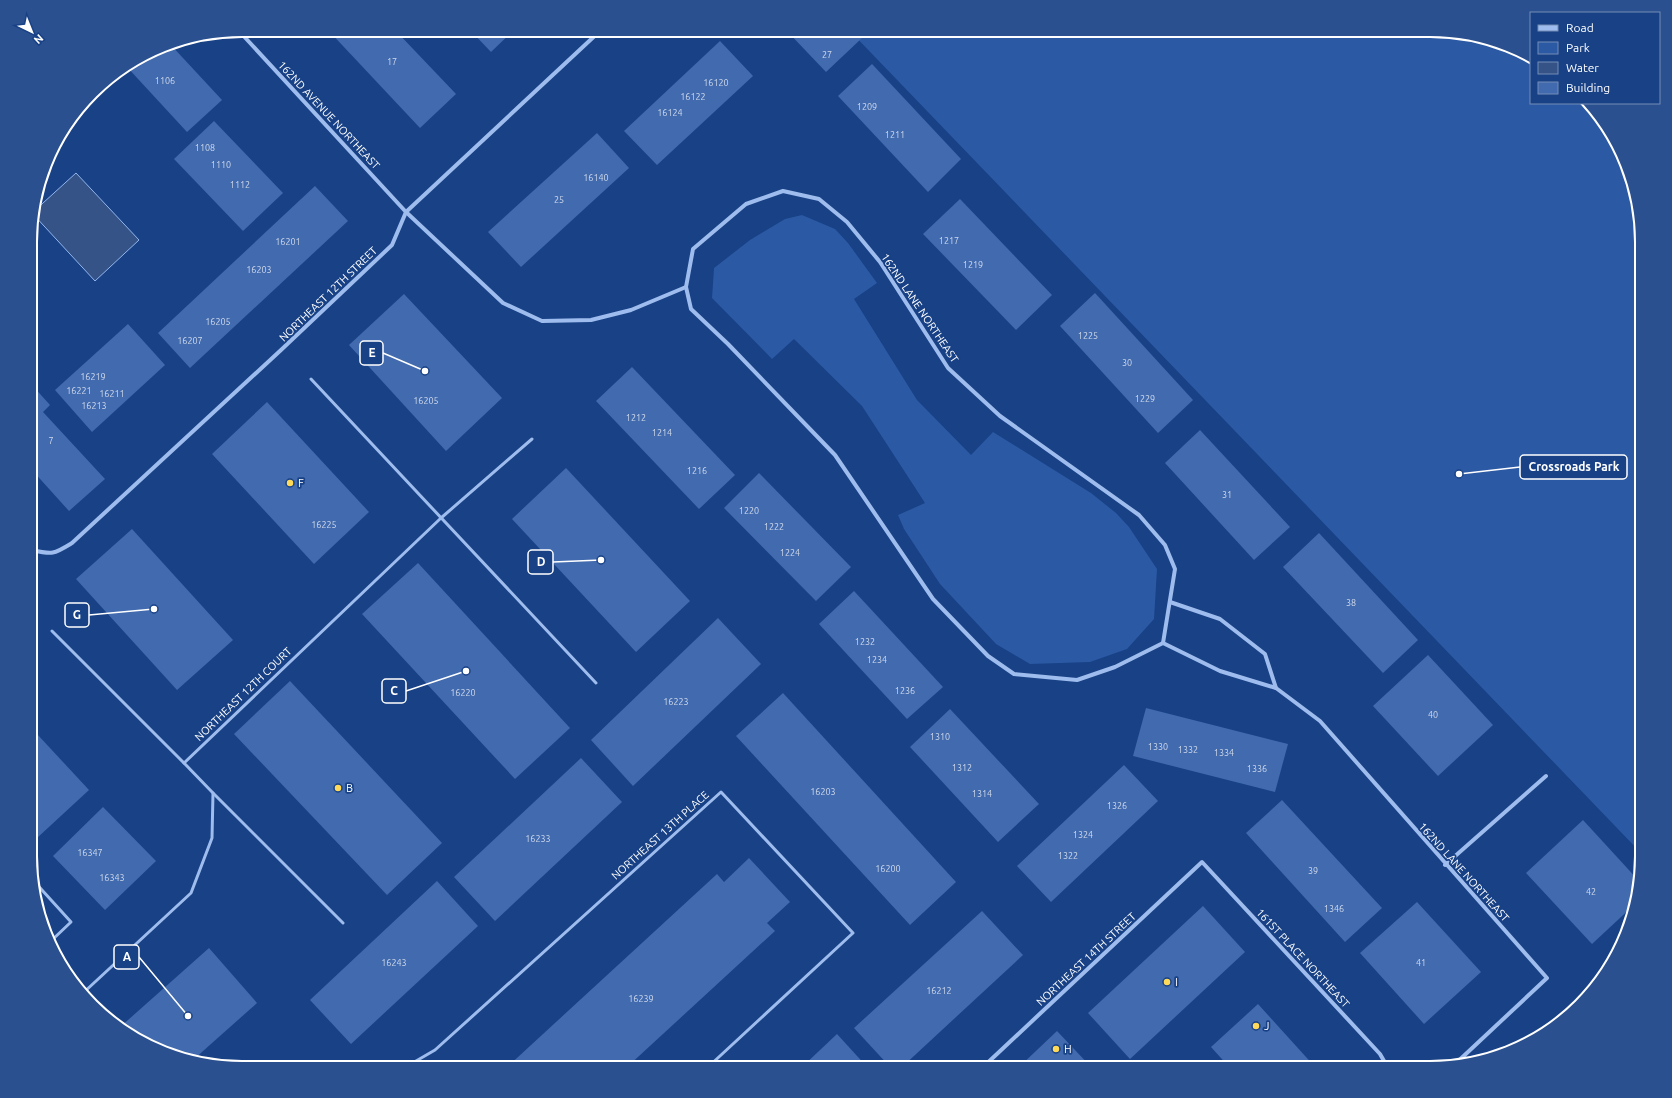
<svg xmlns="http://www.w3.org/2000/svg" width="1672" height="1098" viewBox="0 0 1672 1098" font-family="Ubuntu,sans-serif">
	<rect width="100%" height="100%" fill="#184186"/>
	<g fill="#2b59a4">
		<path d="M849,30h581l68,11 33,16v46h59l24,33 21,51 7,41v626z"/>
		<path d="M802,215l33,14 13,14 29,40 -23,16 63,101 54,55 22,-23 98,61 25,20 13,14 28,42 -3,50 -27,30 -37,13 -60,2 -34,-20 -56,-60 -36,-55 -6,-14 27,-12 -63,-97 -68,-67 -22,20 -60,-61 2,-30 36,-28 35,-21z"/>
	</g>
	<path fill="#355386" stroke="#91b6ef" d="M76,173l63,67 -44,41 -63,-68z"/>
	<g fill="#416aaf">
		<path d="M328,30h67l61,64 -36,34z"/>
		<path d="M470,30h44l-23,22z"/>
		<path d="M786,30h69l7,8 -36,34z"/>
		<path d="M720,41l33,35 -96,89 -33,-34z"/>
		<path d="M170,44l52,56 -35,32 -60,-65 34,-21z"/>
		<path d="M872,64l89,95 -33,33 -90,-96z"/>
		<path d="M214,121l69,72 -40,38 -69,-72z"/>
		<path d="M597,133l32,35 -108,99 -33,-35z"/>
		<path d="M315,186l33,35 -158,147 -32,-35z"/>
		<path d="M960,199l92,96 -36,35 -93,-96z"/>
		<path d="M1095,293l98,107 -35,33 -98,-107z"/>
		<path d="M404,294l98,104 -56,53 -97,-106z"/>
		<path d="M128,324l37,41 -73,67 -37,-42z"/>
		<path d="M632,367l103,108 -36,34 -103,-108z"/>
		<path d="M32,385l18,20 -7,7 62,67 -36,32 -37,-41z"/>
		<path d="M267,402l102,110 -55,52 -102,-110z"/>
		<path d="M1200,430l90,97 -36,33 -89,-97z"/>
		<path d="M566,468l124,133 -54,51 -124,-133z"/>
		<path d="M759,473l92,94 -35,34 -92,-93z"/>
		<path d="M132,529l101,111 -56,50 -101,-111z"/>
		<path d="M1319,533l99,107 -35,33 -100,-106z"/>
		<path d="M418,563l152,165 -55,51 -153,-165z"/>
		<path d="M854,591l89,96 -36,32 -88,-95z"/>
		<path d="M718,618l43,46 -128,122 -42,-46z"/>
		<path d="M1428,655l65,70 -55,51 -65,-70z"/>
		<path d="M290,681l152,162 -55,52 -153,-161z"/>
		<path d="M783,693l173,189 -46,43 -174,-189z"/>
		<path d="M1146,708l142,36 -13,48 -142,-36z"/>
		<path d="M950,709l89,95 -41,38 -88,-95z"/>
		<path d="M37,734l52,56 -52,48 -5,-6v-93z"/>
		<path d="M581,758l41,44 -127,119 -41,-44z"/>
		<path d="M1124,765l34,36 -107,101 -34,-36z"/>
		<path d="M1282,800l100,108 -37,34 -99,-109z"/>
		<path d="M103,807l53,54 -51,49 -52,-54z"/>
		<path d="M1583,820l56,61 -4,23 -43,40 -66,-71z"/>
		<path d="M749,858l41,44 -23,21 8,8 -149,137h-120l211,-194 7,8z"/>
		<path d="M437,881l41,45 -127,118 -41,-44z"/>
		<path d="M1417,902l64,70 -57,52 -64,-71z"/>
		<path d="M1203,906l42,46 -115,107 -42,-46z"/>
		<path d="M982,911l41,44 -122,113h-10l-37,-40z"/>
		<path d="M209,948l48,55 -64,57 -19,-3 -50,-25 -5,-4z"/>
		<path d="M1258,1004l58,64h-86l-19,-21z"/>
		<path d="M1057,1031l35,37h-74z"/>
		<path d="M837,1034l31,34h-67z"/>
	</g>
	<g fill="none" stroke-linecap="round" stroke-linejoin="round">
		<g stroke="#9ebced" stroke-width="3">
			<path d="M311,379l285,304"/>
			<path d="M52,631l132,132"/>
			<path d="M213,793l130,130"/>
			<path d="M32,879l39,43 -20,19"/>
			<path d="M82,994l109,-101 21,-55 1,-45 -29,-30 257,-245 91,-79"/>
			<path d="M404,1068l31,-18 286,-258 132,141 -146,135"/>
		</g>
		<g stroke="#9ebced" stroke-width="4">
			<path d="M239,31l167,181 97,91 39,18 49,-1 40,-10 55,-23"/>
			<path d="M783,191l36,8 28,23 33,40 68,106 52,48 139,99 26,30 10,24 -12,74 -48,24 -38,13 -63,-6 -26,-18 -55,-57 -98,-144 -107,-111 -37,-35 -5,-22 7,-38 53,-45z"/>
			<path d="M32,550c21,5 22,4 40,-7l209,-193 111,-105 14,-33 195,-182"/>
			<path d="M1170,602l50,17 45,35 11,34"/>
			<path d="M1163,643l57,28 56,17 44,33 227,257 -94,88"/>
			<path d="M1445,865l101,-89"/>
			<path d="M982,1068l220,-206 178,192 8,14"/>
		</g>
	</g>
	<g fill="#ffda5a" stroke="#184186" stroke-width="1.5">
		<circle cx="290" cy="483" r="4"/>
		<circle cx="338" cy="788" r="4"/>
		<circle cx="1167" cy="982" r="4"/>
		<circle cx="1256" cy="1026" r="4"/>
		<circle cx="1056" cy="1049" r="4"/>
	</g>
	<g text-anchor="middle" stroke-width="3.5" stroke-linejoin="round" paint-order="stroke">
		<g font-size="9" fill="#d0daeb">
			<text x="827" y="58">27</text>
			<text x="392" y="65">17</text>
			<text x="165" y="84">1106</text>
			<text x="716" y="86">16120</text>
			<text x="693" y="100">16122</text>
			<text x="867" y="110">1209</text>
			<text x="670" y="116">16124</text>
			<text x="895" y="138">1211</text>
			<text x="205" y="151">1108</text>
			<text x="221" y="168">1110</text>
			<text x="596" y="181">16140</text>
			<text x="240" y="188">1112</text>
			<text x="559" y="203">25</text>
			<text x="949" y="244">1217</text>
			<text x="288" y="245">16201</text>
			<text x="973" y="268">1219</text>
			<text x="259" y="273">16203</text>
			<text x="218" y="325">16205</text>
			<text x="1088" y="339">1225</text>
			<text x="190" y="344">16207</text>
			<text x="1127" y="366">30</text>
			<text x="93" y="380">16219</text>
			<text x="79" y="394">16221</text>
			<text x="112" y="397">16211</text>
			<text x="1145" y="402">1229</text>
			<text x="426" y="404">16205</text>
			<text x="94" y="409">16213</text>
			<text x="636" y="421">1212</text>
			<text x="662" y="436">1214</text>
			<text x="51" y="444">7</text>
			<text x="697" y="474">1216</text>
			<text x="1227" y="498">31</text>
			<text x="749" y="514">1220</text>
			<text x="324" y="528">16225</text>
			<text x="774" y="530">1222</text>
			<text x="790" y="556">1224</text>
			<text x="1351" y="606">38</text>
			<text x="865" y="645">1232</text>
			<text x="877" y="663">1234</text>
			<text x="905" y="694">1236</text>
			<text x="463" y="696">16220</text>
			<text x="676" y="705">16223</text>
			<text x="1433" y="718">40</text>
			<text x="940" y="740">1310</text>
			<text x="1158" y="750">1330</text>
			<text x="1188" y="753">1332</text>
			<text x="1224" y="756">1334</text>
			<text x="962" y="771">1312</text>
			<text x="1257" y="772">1336</text>
			<text x="823" y="795">16203</text>
			<text x="982" y="797">1314</text>
			<text x="1117" y="809">1326</text>
			<text x="1083" y="838">1324</text>
			<text x="538" y="842">16233</text>
			<text x="90" y="856">16347</text>
			<text x="1068" y="859">1322</text>
			<text x="888" y="872">16200</text>
			<text x="1313" y="874">39</text>
			<text x="112" y="881">16343</text>
			<text x="1591" y="895">42</text>
			<text x="1334" y="912">1346</text>
			<text x="394" y="966">16243</text>
			<text x="1421" y="966">41</text>
			<text x="939" y="994">16212</text>
			<text x="641" y="1002">16239</text>
		</g>
		<g font-size="11" fill="#fff" stroke="#184186">
			<text transform="translate(329 115) rotate(47)" y="4">162ND AVENUE NORTHEAST</text>
			<text transform="translate(328 294) rotate(-44)" y="4">NORTHEAST 12TH STREET</text>
			<text transform="translate(920 308) rotate(56)" y="4">162ND LANE NORTHEAST</text>
			<text transform="translate(243 694) rotate(-44)" y="4">NORTHEAST 12TH COURT</text>
			<text transform="translate(660 835) rotate(-42)" y="4">NORTHEAST 13TH PLACE</text>
			<text transform="translate(1464 872) rotate(48)" y="4">162ND LANE NORTHEAST</text>
			<text transform="translate(1303 958) rotate(47)" y="4">161ST PLACE NORTHEAST</text>
			<text transform="translate(1086 959) rotate(-43)" y="4">NORTHEAST 14TH STREET</text>
		</g>
		<g font-size="11" fill="#fff" stroke="#184186" text-anchor="start">
			<text x="298" y="487">F</text>
			<text x="346" y="792">B</text>
			<text x="1175" y="986">I</text>
			<text x="1264" y="1030">J</text>
			<text x="1064" y="1053">H</text>
		</g>
	</g>
	<path d="M0 0H1672V1098H0ZM242 37H1430A205 205 0 0 1 1635 242V856A205 205 0 0 1 1430 1061H242A205 205 0 0 1 37 856V242A205 205 0 0 1 242 37Z" fill="#2a5090" fill-rule="evenodd"/>
	<path fill="none" stroke="#fff" stroke-width="2" d="M242 37H1430A205 205 0 0 1 1635 242V856A205 205 0 0 1 1430 1061H242A205 205 0 0 1 37 856V242A205 205 0 0 1 242 37Z"/>
	<path fill="none" stroke="#fff" stroke-width="1.5" d="M425 371L383 353M1459 474L1520 467M601 560L553 562M154 609L89 615M466 671L406 691M188 1016L139 957"/>
	<g fill="#fff" stroke="#184186" stroke-width="1.5">
		<circle cx="425" cy="371" r="4"/>
		<circle cx="1459" cy="474" r="4"/>
		<circle cx="601" cy="560" r="4"/>
		<circle cx="154" cy="609" r="4"/>
		<circle cx="466" cy="671" r="4"/>
		<circle cx="188" cy="1016" r="4"/>
	</g>
	<g fill="#184186" stroke="#fff" stroke-width="1.5">
		<rect x="360" y="341" width="23" height="24" rx="4"/>
		<rect x="1520" y="455" width="107" height="24" rx="4"/>
		<rect x="528" y="550" width="25" height="24" rx="4"/>
		<rect x="65" y="603" width="24" height="24" rx="4"/>
		<rect x="382" y="679" width="24" height="24" rx="4"/>
		<rect x="114" y="945" width="25" height="24" rx="4"/>
	</g>
	<g font-size="12" text-anchor="middle" font-weight="bold" fill="#fff">
		<text x="372" y="357">E</text>
		<text x="1574" y="471">Crossroads Park</text>
		<text x="541" y="566">D</text>
		<text x="77" y="619">G</text>
		<text x="394" y="695">C</text>
		<text x="127" y="961">A</text>
	</g>
	<rect x="1530" y="12" width="130" height="92" fill="#184186" stroke="#748db6"/>
	<rect x="1538" y="25" width="20" height="6" fill="#9ebced" stroke="#748db6"/>
	<text x="1566" y="32" font-size="12" fill="#ffffff">Road</text>
	<rect x="1538" y="42" width="20" height="12" fill="#2b59a4" stroke="#748db6"/>
	<text x="1566" y="52" font-size="12" fill="#ffffff">Park</text>
	<rect x="1538" y="62" width="20" height="12" fill="#355386" stroke="#748db6"/>
	<text x="1566" y="72" font-size="12" fill="#ffffff">Water</text>
	<rect x="1538" y="82" width="20" height="12" fill="#416aaf" stroke="#748db6"/>
	<text x="1566" y="92" font-size="12" fill="#ffffff">Building</text>
	<g transform="translate(32 32) rotate(137)" stroke="#184186" stroke-width="3" paint-order="stroke">
	<path d="M0-3L7 15L0 10L-7 15Z" fill="#ffffff"/>
	<text y="-6" font-size="11" font-weight="bold" text-anchor="middle" fill="#ffffff">N</text>
	</g>
</svg>
